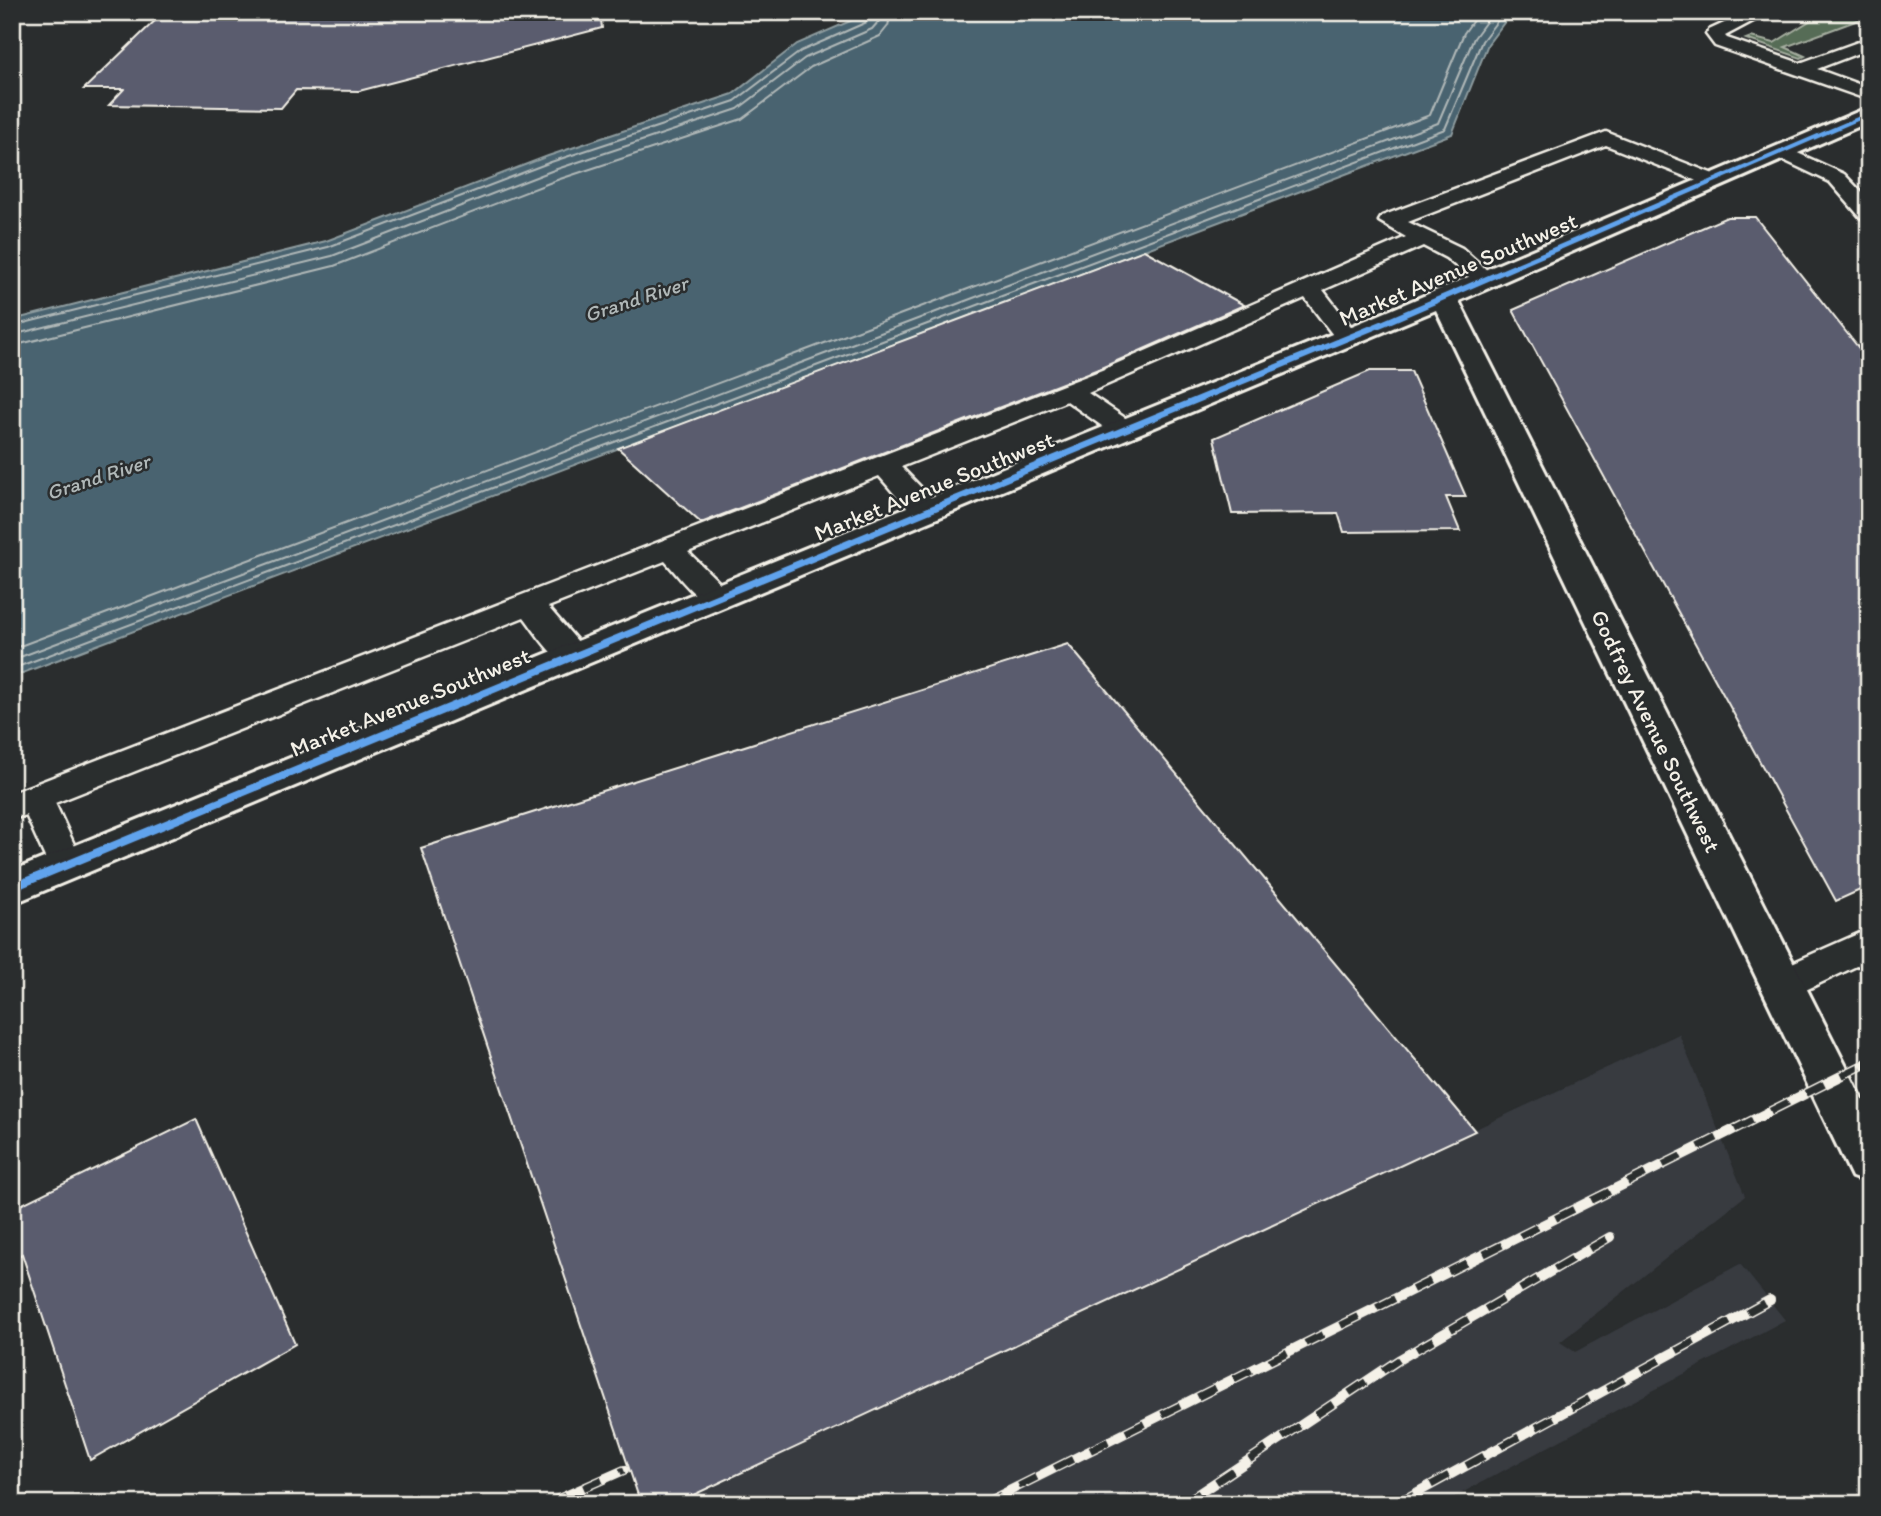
<svg xmlns="http://www.w3.org/2000/svg" width="1881" height="1516" viewBox="0 0 1881 1516" font-family="Itim,sans-serif">
	<rect width="100%" height="100%" fill="#2a2d2e"/>
	<filter id="ink" filterUnits="userSpaceOnUse"><feTurbulence type="fractalNoise" baseFrequency=".0143" numOctaves="2"/><feDisplacementMap in="SourceGraphic" scale="14" xChannelSelector="R" yChannelSelector="G"/><feConvolveMatrix kernelMatrix="1 2 1 2 8 2 1 2 1" color-interpolation-filters="sRGB"/></filter>
	<g filter="url(#ink)">
		<path fill="#383b41" d="M1679,1034l66,162 -185,146 15,10 165,-88 45,56 -344,184h-767z"/>
		<path fill="#576c57" stroke="#a6aea0" stroke-width="2" d="M1824,12h45v4l-84,31 20,9 -4,2 -55,-19 5,-2 23,6z"/>
		<path fill="#4a636f" stroke="#8e9c9f" stroke-width="2" d="M871,12h641l-24,32 -36,90 -1440,543v-357l314,-79 222,-85 185,-62 64,-50z"/>
		<g fill="none" stroke-linecap="round" stroke-linejoin="round">
			<g stroke="#b0b8b8" stroke-width="2">
				<path d="M12,326l316,-79 223,-85 184,-61 66,-50 66,-29 4,-10"/>
				<path d="M12,335l320,-79 222,-86 184,-61 67,-51 67,-29 7,-8 1,-9"/>
				<path d="M12,346l322,-80 223,-86 185,-61 69,-52 69,-31 8,-10 3,-14"/>
				<path d="M12,649l1418,-534 34,-82 15,-21"/>
				<path d="M12,660l1426,-537 36,-85 19,-26"/>
				<path d="M12,669l1433,-540 37,-88 22,-29"/>
			</g>
		</g>
		<g fill="#5a5c6e" stroke="#f4f1e8" stroke-width="2">
			<path d="M164,12h436l2,16 -243,63 -63,-1 -15,18 -172,-3 15,-16h-40z"/>
			<path d="M1727,217h28l114,144v525l-33,15 -323,-591z"/>
			<path d="M1144,250l100,55 -143,63 -400,155 -83,-75z"/>
			<path d="M1370,371h41l55,126h-20l14,34 -116,1 -6,-19 -106,1 -18,-76z"/>
			<path d="M1068,644l407,487 -801,373h-33l-220,-656z"/>
			<path d="M196,1119l99,225 -205,116 -68,-206 -10,5v-50z"/>
		</g>
		<g fill="none" stroke-linecap="round" stroke-linejoin="round">
			<g stroke="#f4f1e8" stroke-width="5">
				<g id="lane">
					<path d="M1748,12h22l-45,24 2,2 73,25 69,-25v11l-52,20 52,19v12l-154,-54 -9,-12 3,-4z"/>
					<path d="M1606,132l115,45 3,4 -3,4h-14l-101,-40 -198,77 54,26 36,32 -11,7 -8,-2 -33,-27 -23,-12 -100,44 37,48 -3,5h-18l-34,-45 -217,95 46,31 4,6 -4,6h-18l-49,-35 -166,66 37,38 4,6 -4,6c-25,6 -43,-24 -59,-41l-191,76 40,39 4,7 -4,7c-27,6 -46,-26 -63,-44l-117,46 37,43 5,7 -5,7c-28,8 -45,-27 -61,-47l-469,186 29,63 -5,9 -13,4 -13,-4 -27,-60 -14,4v-26l1090,-423 304,-133 -27,-16 3,-5z"/>
					<path d="M1782,146l62,28 25,26v19l-8,-1 -31,-36 -55,-26 -3,-4 3,-4z"/>
					<path d="M1869,929v31l-76,36 -13,4 -13,-4 -6,-11 6,-11z"/>
				</g>
			</g>
			<g stroke="#f4f1e8" stroke-width="6">
				<path id="secondary" d="M1869,107v15l-410,179 410,811v71l-17,-6 -416,-867 -1424,594v-33l1362,-554z"/>
			</g>
			<use href="#lane" fill="#2a2d2e" fill-rule="evenodd"/>
			<use href="#secondary" fill="#2a2d2e" fill-rule="evenodd"/>
			<g stroke="#f4f1e8" stroke-width="10">
				<g id="rail">
					<path d="M547,1504l77,-34"/>
					<path d="M983,1504l886,-442"/>
					<path d="M1183,1504l217,-145 210,-122"/>
					<path d="M1396,1504l374,-204"/>
				</g>
			</g>
			<use href="#rail" stroke="#2a2d2e" stroke-width="7" stroke-dasharray="20" stroke-linecap="butt"/>
			<g stroke="#2a2d2e" stroke-width="5">
				<path id="cycleway" d="M1869,112v4l-482,209 -1375,567v-9l1369,-562z"/>
			</g>
			<use href="#cycleway" fill="#60a3ed" fill-rule="evenodd"/>
		</g>
	</g>
	<g text-anchor="middle" stroke-width="5" stroke-linejoin="round" paint-order="stroke">
		<g font-size="21" font-style="italic" fill="#b0b8b8" stroke="#2a2d2e">
			<text transform="translate(636 299) rotate(-18)" y="7">Grand River</text>
			<text transform="translate(98 477) rotate(-18)" y="7">Grand River</text>
		</g>
		<g font-size="23" fill="#f4f1e8" stroke="#2a2d2e">
			<text transform="translate(1458 269) rotate(-23)" y="8">Market Avenue Southwest</text>
			<text transform="translate(934 486) rotate(-22)" y="8">Market Avenue Southwest</text>
			<text transform="translate(410 702) rotate(-22)" y="8">Market Avenue Southwest</text>
			<text transform="translate(1656 731) rotate(64)" y="8">Godfrey Avenue Southwest</text>
		</g>
	</g>
	<rect width="1881" height="1516" fill="none" stroke="#2a2d2e" stroke-width="42"/>
	<rect x="21" y="21" width="1839" height="1474" fill="none" stroke="#f4f1e8" stroke-width="2.5" filter="url(#ink)"/>
</svg>
